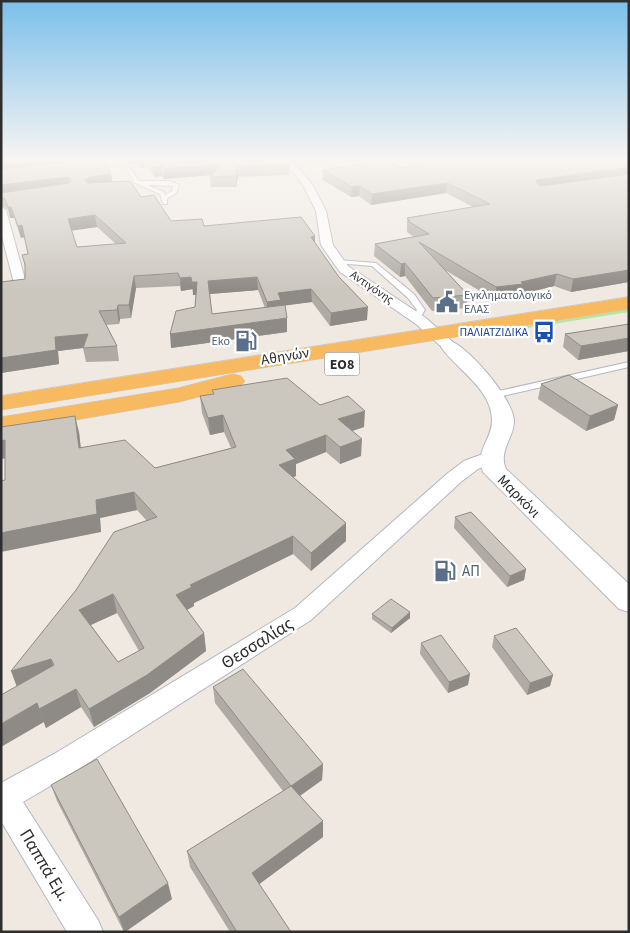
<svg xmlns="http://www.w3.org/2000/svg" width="630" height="933" viewBox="0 0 630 933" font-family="'Source Sans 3',sans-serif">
	<rect width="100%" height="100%" fill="#efe9e1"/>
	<path fill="#b6e59e" d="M629,309v3l-152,24 -3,-1z"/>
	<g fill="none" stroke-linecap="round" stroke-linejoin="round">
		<g stroke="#b4b7c1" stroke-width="2">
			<g id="service">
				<path d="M123,164h4l12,17h31l9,4 -3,8 -9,6v5h-4l-3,-10 -25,-11zM147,185l26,1 -1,5 -7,4 -1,-3z"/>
				<path d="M338,260l38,3 38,31 11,16 -6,9h-6l-1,-2 5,-7 -9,-12 -36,-32 -36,-3v-2z"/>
				<path d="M629,362v5l-135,31 -4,-3 4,-3z"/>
			</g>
		</g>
		<g stroke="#b4b7c1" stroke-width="2">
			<g id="minor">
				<path d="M106,160h25l-4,3 -46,5 -5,-3 5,-3z"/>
				<path d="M283,160h8l21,24 14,27 7,34 15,21 78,52 29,26 2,3 -2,3h-10l-29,-26 -76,-52 -19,-27 -5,-34 -13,-26z"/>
				<path d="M1,207l5,3 20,73 -2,7 -23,5v-8l13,-4 -13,-50z"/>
				<path d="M491,451l7,2 2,4 -2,4 -20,8 -16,12 -151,139 -237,152 -51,30 75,118 5,12h-36l-66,-111v-38l53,-29 241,-146 153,-135 16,-12z"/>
			</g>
		</g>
		<g stroke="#b4b7c1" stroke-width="2">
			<path id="tertiary" d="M450,341c18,5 64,59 64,80 0,17 -16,30 -8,48l123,115v28l-10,-3 -136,-137c-8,-24 9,-31 9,-52 0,-31 -36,-51 -51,-73l2,-4z"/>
		</g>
		<g stroke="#c9c9c9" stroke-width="1">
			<g id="trunk">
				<path d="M629,297v12l-628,101v-14z"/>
				<path d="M233,374l8,2 4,5 -4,5 -62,16 -178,31v-16l177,-29z"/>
			</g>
		</g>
		<use href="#service" fill="#fff" fill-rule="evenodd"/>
		<use href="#minor" fill="#fff" fill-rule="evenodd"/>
		<use href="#tertiary" fill="#fff" fill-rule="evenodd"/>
		<use href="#trunk" fill="#f8ba60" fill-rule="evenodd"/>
	</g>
	<g fill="#afaba4" fill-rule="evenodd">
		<path d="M1,160l110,14 1,8 29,15 30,24 144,22 52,77 -37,6 -18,-24 -27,3 2,13v14l-116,16 24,-41 1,-12h-3v-6l-12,2 -1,-5 -44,2 -5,30 -11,1 -1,5 -13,1 11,21 2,15 -33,1 -3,-14 -25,3 1,13 -58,9v-91l24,-3v-12l-3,-12 6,-1 -4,-17 -3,1 -7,-20h-4l-2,-8 -7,-5zM97,227l19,17 -39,3 -6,-17zM258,290l7,18 -53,6 -2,-20z"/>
		<path d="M129,160h156l4,5v10l-51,2 -2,10h-25l-1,-10 2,-2 -48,4 -2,-3 -7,1 -8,-10 -6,1 -4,-5 -8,1z"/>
		<path d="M422,160h207v122l-58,10 -17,-6 -32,8 -1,3 -26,3 -50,-30 23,25 -1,13 -35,3 -27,-35 -5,1 -26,-21 1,-12 39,-7 -7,-5v-14l66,-11 -27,-14 -75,12 -12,-9 -8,1 -28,-17v-10l76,-2 30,-5z"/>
		<path d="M629,324v27l-51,9 -15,-13 2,-13z"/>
		<path d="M541,384l77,21 -4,15 -28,11 -48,-32z"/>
		<path d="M212,390l108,15 44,22 -12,4 9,25 -21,8 -14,-12 -30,12v12l-3,1 53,46v18l-35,30 -18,-17 -99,49v3l-7,4 17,23 2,18 -56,42 -56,34 -13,-20 -35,21 -2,-6 -28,-36 130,-166 -9,-10 -37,8 1,14 -96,-52v-22l-4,1v-32l78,5 1,16 75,20 76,-20 -7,-16 -14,3 -8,-22 -2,-17 13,-2zM117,613l22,38 -21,11 -27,-37z"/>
		<path d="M455,517l71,52 -2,11 -17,7 -53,-59z"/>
		<path d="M372,614l38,4 -19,15 -19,-14z"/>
		<path d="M494,636l59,39 -3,11 -23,9 -35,-48z"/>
		<path d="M421,643l47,42 -20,8 -28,-39z"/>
		<path d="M213,687l110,77 -1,16 -22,16 23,25v16l-64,47 32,48h-61l-40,-65 -3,-16 96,-60 -68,-88z"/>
		<path d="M51,785l121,114 -47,33h-1l-67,-131z"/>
	</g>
	<g fill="#8e8b86">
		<path d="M1,160h94l-94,10z"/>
		<path d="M129,160h8v3l-8,1z"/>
		<path d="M140,160h6l1,7 -6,1z"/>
		<path d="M221,164l1,10 -58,5 -1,-10z"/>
		<path d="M161,166l1,10 -7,1 -1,-10z"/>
		<path d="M237,167l1,10 -2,10v-11z"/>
		<path d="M629,167v9l-93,14v-8l1,-2z"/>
		<path d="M111,174l2,11 -26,6 -2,-11 5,-3z"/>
		<path d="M68,177l2,10 -69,9v-11z"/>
		<path d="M447,183l-1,10 -75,12 1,-11z"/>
		<path d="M360,186l-1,10 -8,1 1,-10z"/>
		<path d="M8,207h3l3,11h-4z"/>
		<path d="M95,215l2,12 -27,4 -2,-12z"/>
		<path d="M22,225l3,12 -4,1 -3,-12z"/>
		<path d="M315,236v12l-4,-11z"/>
		<path d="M405,263v13l-5,1 1,-13z"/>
		<path d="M629,270v12l-58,10 2,-13z"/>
		<path d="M557,274l-3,12 -32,8 -1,3 -26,3 1,-13z"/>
		<path d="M134,276l2,12 -5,30 -2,-13z"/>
		<path d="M191,277l2,12 -12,2 -1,-13z"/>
		<path d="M257,277l1,13 -48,4 -2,-13z"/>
		<path d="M192,282h5l1,13h-5z"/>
		<path d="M311,289l1,13 -30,4 -15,9v-13l11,-9z"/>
		<path d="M118,305l2,14 -1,5 -2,-14z"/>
		<path d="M368,307l-1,13 -37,6 1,-13z"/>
		<path d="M287,318v14l-116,16 -1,-14z"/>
		<path d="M88,334l-5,14 -25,3 1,13 -58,9v-15l54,-21z"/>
		<path d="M629,338v13l-51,9 3,-14z"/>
		<path d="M618,405l-4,15 -28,11 4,-15z"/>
		<path d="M365,411l-1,16 -27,9 1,-17z"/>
		<path d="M223,415l1,17 -14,3 -2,-17z"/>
		<path d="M75,416l4,16 4,33 -4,-17z"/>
		<path d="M326,435v17l-30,12v12l-16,7 -1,-18 7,-15z"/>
		<path d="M362,439l-1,17 -21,8v-17z"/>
		<path d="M5,440l5,17 -9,2v-18z"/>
		<path d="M134,492l3,18 -37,8 1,14 -100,20v-19l95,-33z"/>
		<path d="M346,523v18l-35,30v-18z"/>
		<path d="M293,536v18l-99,49v3l-15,8 -3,-19 14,-10z"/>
		<path d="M526,569l-2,11 -17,7 3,-11z"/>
		<path d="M113,594l4,19 -33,15 -5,-18z"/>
		<path d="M410,612v6l-19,15 1,-5z"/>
		<path d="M204,633l2,18 -56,42 -56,34 -5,-18z"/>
		<path d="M51,659l6,19 -39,12 -7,-19z"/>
		<path d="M470,674l-2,11 -20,8 1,-11z"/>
		<path d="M553,675l-3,11 -23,9 3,-12z"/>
		<path d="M76,689l5,18 -35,21 -7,-19z"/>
		<path d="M37,703l7,19 -43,25v-23z"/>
		<path d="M323,764l-1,16 -31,22v-16z"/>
		<path d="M323,821v16l-69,51 -2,-15z"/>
		<path d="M168,883l4,16 -47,33h-1l-5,-15z"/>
	</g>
	<g fill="#cbc7bf" stroke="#8e8b86" fill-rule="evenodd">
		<path d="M87,160h17l7,14 -21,3 -5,3 2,3 43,-2 11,16 13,-2 17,26 31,-2 2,7 97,-9 14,19 -4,1 28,40 29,30 -37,6 -20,-24 -33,4 3,7 -14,2 -10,-25 -49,4 4,33 73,-9 2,13 -117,16 6,-23 19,-4 2,-25h-5l-1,-5 -11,1 -2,-5 -44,3 -5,29h-11l-1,5 -18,1 18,35 -34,2 5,-14 -33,3 1,13 -55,8v-76l24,-3v-15l-3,-9 6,-1 -6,-29 -4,1 -7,-19h-3l-3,-8 -4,-3v-3l68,-10 3,-3 -4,-3 -67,8v-16zM95,215l31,28 -49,4 -9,-28z"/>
		<path d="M148,160h137l4,5 -52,2 -1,9 -26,1 11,-13 -58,5 -2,-3 -7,1z"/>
		<path d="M440,160h176l13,4v3l-92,13 -1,2 5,4 88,-12v96l-56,9 -16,-5 -36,8 2,2 -27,3 -77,-45 49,53 -35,3 -28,-35 -4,1 -26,-20 54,-10 -21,-13h2l-3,-3 83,-14 -43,-21 -75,11 -12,-8 -8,1 -29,-17 64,-9 12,7 43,-7z"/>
		<path d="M629,324v14l-48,8 -16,-12z"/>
		<path d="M569,375l49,30 -28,11 -49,-32z"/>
		<path d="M287,378l33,27 28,-9 17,15 -27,8 24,20 -22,8 -14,-12 -40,15 9,9 -16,6 67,58 -35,30 -18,-17 -103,49 2,2 -16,8 28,38 -57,42 -58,34 -13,-20 -37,20 -2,-6 -36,21v-29l53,-30 -3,-6 -40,12 65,-81 38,-58 43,-15 -23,-25 -38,8 1,14 -96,19v-52l4,-1v-40l-4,1v-14l74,-11 4,32 46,-8 30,28 81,-21 -13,-32 -15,3 -8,-22 14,-2 -2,-4zM113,594l31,54 -26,14 -39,-52z"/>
		<path d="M471,512l55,57 -16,7 -55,-59z"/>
		<path d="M391,599l19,13 -18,16 -20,-14z"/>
		<path d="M516,628l37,47 -23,8 -36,-47z"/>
		<path d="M441,635l29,39 -21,8 -28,-39z"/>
		<path d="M243,669l80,95 -32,22 -78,-99z"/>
		<path d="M97,759l71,124 -49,34 -68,-132z"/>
		<path d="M291,786l32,35 -71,52 39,59h-54l-50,-81z"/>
	</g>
	<linearGradient id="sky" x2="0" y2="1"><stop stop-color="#7abfeb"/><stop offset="0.55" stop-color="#f8f5f2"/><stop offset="1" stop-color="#f8f5f2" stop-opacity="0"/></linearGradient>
	<rect width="630" height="290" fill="url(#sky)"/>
	<defs>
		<g id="civic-bare" transform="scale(1.725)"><path d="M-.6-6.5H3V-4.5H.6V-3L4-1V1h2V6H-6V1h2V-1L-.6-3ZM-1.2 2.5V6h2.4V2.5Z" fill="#5c6f8a" stroke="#fff" stroke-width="2.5" paint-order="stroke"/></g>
		<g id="bus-bare" transform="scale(1.725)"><path d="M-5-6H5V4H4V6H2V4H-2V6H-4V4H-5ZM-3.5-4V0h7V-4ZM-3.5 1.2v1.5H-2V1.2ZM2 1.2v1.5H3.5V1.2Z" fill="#1a4fb4" stroke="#fff" stroke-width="2.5" paint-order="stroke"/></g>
		<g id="fuel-bare" transform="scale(1.725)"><path d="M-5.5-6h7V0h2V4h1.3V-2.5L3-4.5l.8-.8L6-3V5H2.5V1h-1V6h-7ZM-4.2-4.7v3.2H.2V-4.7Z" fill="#5c6f8a" stroke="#fff" stroke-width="2.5" paint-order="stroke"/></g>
	</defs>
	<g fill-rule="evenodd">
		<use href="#civic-bare" x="447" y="302"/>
		<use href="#bus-bare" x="544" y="332"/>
		<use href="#fuel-bare" x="246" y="341"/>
		<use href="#fuel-bare" x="445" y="571"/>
	</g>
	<g text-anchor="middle" stroke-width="4.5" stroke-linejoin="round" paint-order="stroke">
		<g font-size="12" fill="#2e2e2e" stroke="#fff">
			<text transform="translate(372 287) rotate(34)" y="4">Αντιγόνης</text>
		</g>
		<g font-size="12" fill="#4e5e75" stroke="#fff" text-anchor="start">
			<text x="464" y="299">Εγκληματολογικό<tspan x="464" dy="14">ΕΛΑΣ</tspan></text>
			<text x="230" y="345" text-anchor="end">Eko</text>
		</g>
		<g font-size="12" fill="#164399" stroke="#fff" text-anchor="end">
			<text x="528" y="336">ΠΑΛΙΑΤΖΙΔΙΚΑ</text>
		</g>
		<rect fill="#fff" stroke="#6d6d6d" stroke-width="1" x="324.5" y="352.5" width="35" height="23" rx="4"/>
		<g font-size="14" font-weight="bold" fill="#2e2e2e">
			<text x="342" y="369">ΕΟ8</text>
		</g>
		<g font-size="15" fill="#2e2e2e" stroke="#fff">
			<text transform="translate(285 356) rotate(-9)" y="5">Αθηνών</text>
			<text transform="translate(519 496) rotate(45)" y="5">Μαρκόνι</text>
		</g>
		<g font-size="15" fill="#4e5e75" stroke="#fff" text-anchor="start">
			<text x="462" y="576">ΑΠ</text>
		</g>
		<g font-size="18" fill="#2e2e2e" stroke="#fff">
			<text transform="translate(257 643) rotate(-32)" y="6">Θεσσαλίας</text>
			<text transform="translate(45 865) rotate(59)" y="6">Παππά Εμ.</text>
		</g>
	</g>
	<rect width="630" height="933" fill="none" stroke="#2e2e2e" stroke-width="5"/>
</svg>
